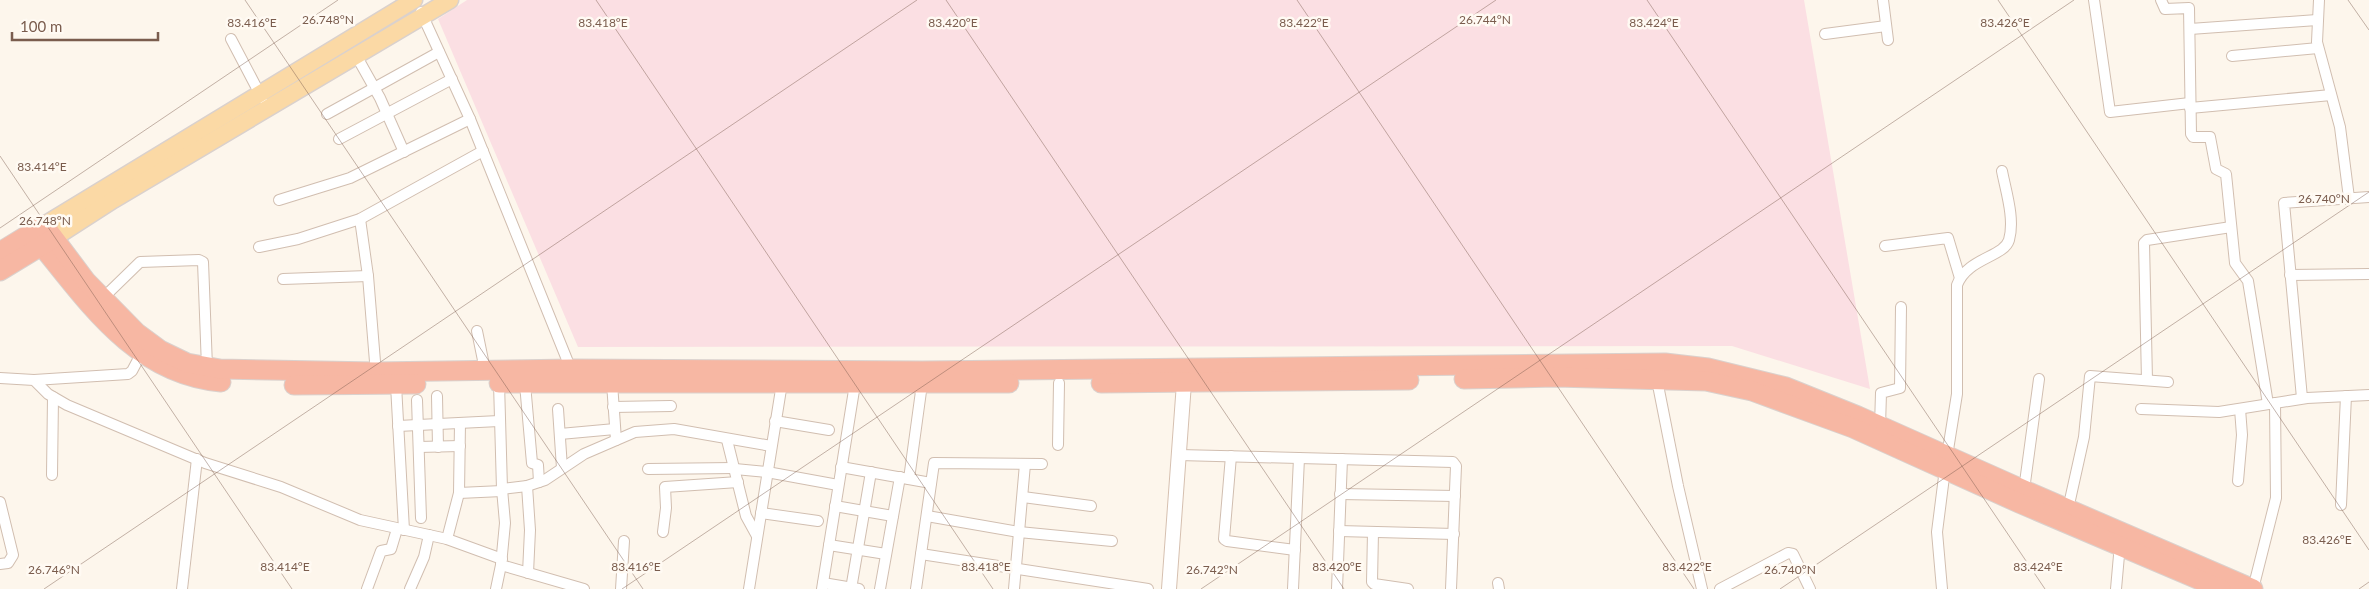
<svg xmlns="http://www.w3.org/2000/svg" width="2369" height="589" viewBox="0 0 2369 589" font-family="Lato,sans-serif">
	<rect width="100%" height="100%" fill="#fdf6ec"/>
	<path fill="#fbdfe3" d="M467,0h1337l66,389 -138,-43 -1154,1 -140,-328z"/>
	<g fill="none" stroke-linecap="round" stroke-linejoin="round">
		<g stroke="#d1beb0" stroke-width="12">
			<g id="street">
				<path d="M1883,0l5,40"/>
				<path d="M2094,0l16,112 80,-9"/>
				<path d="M2161,0l4,9 24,-1 2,126 2,3h17l6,32 10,5 9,89 13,18 20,123"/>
				<path d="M2319,0l-2,42 23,85 9,71"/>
				<path d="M421,12l49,107 102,253"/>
				<path d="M2190,29l127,-9"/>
				<path d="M1825,34l61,-8"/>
				<path d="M231,39l31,59"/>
				<path d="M2232,56l86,-8"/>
				<path d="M357,57l23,41 24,54"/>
				<path d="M2190,108l141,-13"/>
				<path d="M327,114l112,-62"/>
				<path d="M339,139l113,-60"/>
				<path d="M279,200l71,-22 120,-59"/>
				<path d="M360,219l8,57 8,98"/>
				<path d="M1885,246l63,-8 12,40"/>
				<path d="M259,247l39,-8 62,-20 123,-68"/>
				<path d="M2290,275l79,-1"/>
				<path d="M283,279l85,-3"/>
				<path d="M102,299l38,-37 59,-2 4,2 4,105"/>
				<path d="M477,331l8,39"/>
				<path d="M0,378l34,2 14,14 19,11 138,58 76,24 79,33 87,19 55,20"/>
				<path d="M34,380l94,-6 4,-3 9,-17"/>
				<path d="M1657,380l21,106 24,103"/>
				<path d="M2147,380l-3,-137 3,-3 84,-13"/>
				<path d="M499,383l3,106 3,34 -4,42 83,24"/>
				<path d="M612,383l4,57"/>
				<path d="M525,384l7,79 6,2 1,17"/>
				<path d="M396,385l8,145"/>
				<path d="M437,396l1,51"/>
				<path d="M2302,398l-18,-195 85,-6"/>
				<path d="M417,400l4,118"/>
				<path d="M613,407l58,-1"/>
				<path d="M558,409l4,59"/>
				<path d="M2141,409l78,3 88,-14 62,-3"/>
				<path d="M775,421l54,9"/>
				<path d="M398,426l101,-5"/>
				<path d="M1880,426l1,-33 19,-5 1,-81"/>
				<path d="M560,434l55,-5"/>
				<path d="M727,440l19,76 11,20"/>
				<path d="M1058,445l1,-62"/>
				<path d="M419,447l41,-1"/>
				<path d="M1179,455l274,7 3,4 -5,123"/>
				<path d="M1231,456l-7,83 3,2 68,9"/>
				<path d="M1947,456l10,-62v-109c10,-27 47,-28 52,-45 6,-21 -3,-48 -7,-69"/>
				<path d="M841,467l90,16"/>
				<path d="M648,469l86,-1"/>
				<path d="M735,469l32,3 71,13"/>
				<path d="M52,475l1,-78"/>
				<path d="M909,479l13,-95"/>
				<path d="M2238,481l4,-46 -2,-26"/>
				<path d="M527,486l3,44 -2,43"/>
				<path d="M502,489l25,-3 18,-6 39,-26 51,-22 39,-3 97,17"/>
				<path d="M2024,490l15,-111"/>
				<path d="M459,493l43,-2"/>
				<path d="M1340,494l115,2"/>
				<path d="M1023,497l68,9"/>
				<path d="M0,502l13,53 -5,8 -8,1"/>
				<path d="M2341,505l5,-109"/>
				<path d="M835,506l58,10"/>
				<path d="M2068,509l16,-72 6,-61 78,6"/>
				<path d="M761,513l57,8"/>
				<path d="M927,516l92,16 93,9"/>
				<path d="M1339,531l115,3"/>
				<path d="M663,532l3,-24 -1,-21 73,-5"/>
				<path d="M1373,532l-1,50 2,2 34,5"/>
				<path d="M447,539l12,-46 1,-70"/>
				<path d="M829,545l57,9"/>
				<path d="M921,554l227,35"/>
				<path d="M823,583l36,6"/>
				<path d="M1498,583l1,6"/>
				<path d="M182,589l15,-130"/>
				<path d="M367,589l14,-38 10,-2 6,-20"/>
				<path d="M410,589l14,-32 5,-22"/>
				<path d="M496,589l5,-24"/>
				<path d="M621,589l3,-48"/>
				<path d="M749,589l33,-206"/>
				<path d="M822,589l33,-205"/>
				<path d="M851,589l20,-117"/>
				<path d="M880,589l20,-112"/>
				<path d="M916,589l18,-126 108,1"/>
				<path d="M1014,589l11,-125"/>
				<path d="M1293,589l6,-131"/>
				<path d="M1337,589l5,-130"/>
				<path d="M1720,589l68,-36 5,1 17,35"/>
				<path d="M1942,589l-5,-57 8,-63"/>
				<path d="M2116,589l4,-45"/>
				<path d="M2253,589l23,-91 -1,-95"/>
			</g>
		</g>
		<g stroke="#d6c0b0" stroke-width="16">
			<path id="secondary" d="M1169,589l15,-206"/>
		</g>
		<g stroke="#dad1cd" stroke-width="19">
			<g id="primary">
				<path d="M44,225l370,-225"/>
				<path d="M54,238l59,-38 337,-200"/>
			</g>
		</g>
		<g stroke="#dad1cd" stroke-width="21">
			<g id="highway">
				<path d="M31,233c53,63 100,141 190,149"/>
				<path d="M0,252l44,-27 42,56 51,52 23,17 27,13 33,6 155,3 197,-3 350,2 743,-8 43,5 78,19 72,29 166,74 229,99"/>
				<path d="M0,271l51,-31"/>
				<path d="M1464,379l92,-2 150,4 46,10 101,37 166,75 202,86"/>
				<path d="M499,383h510"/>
				<path d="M1101,383l308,-3"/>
				<path d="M294,385l122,-1"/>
			</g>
		</g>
		<use href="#street" stroke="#fff" stroke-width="10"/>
		<use href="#secondary" stroke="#fff" stroke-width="14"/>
		<use href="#primary" stroke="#fbd9a5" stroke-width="16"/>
		<use href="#highway" stroke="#f7b7a3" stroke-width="19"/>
	</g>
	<path fill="none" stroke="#7a5c4d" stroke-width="1" stroke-opacity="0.45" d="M245,0l398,589M596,0l397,589M946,0l398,589M1297,0l397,589M1647,0l398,589M1998,0l371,550M2348,0l21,30M0,156l292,433M0,228l338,-228M44,589l873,-589M622,589l874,-589M1201,589l873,-589M1780,589l589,-397M2359,589l10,-7"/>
	<g font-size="12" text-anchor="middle" fill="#7a5c4d" stroke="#fffaf3" stroke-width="5" stroke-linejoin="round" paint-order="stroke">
		<text x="328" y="24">26.748°N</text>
		<text x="1485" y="24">26.744°N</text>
		<text x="252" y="27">83.416°E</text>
		<text x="603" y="27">83.418°E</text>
		<text x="953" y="27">83.420°E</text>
		<text x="1304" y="27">83.422°E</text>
		<text x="1654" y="27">83.424°E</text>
		<text x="2005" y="27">83.426°E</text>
		<text x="42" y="171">83.414°E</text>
		<text x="2324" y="203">26.740°N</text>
		<text x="45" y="225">26.748°N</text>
		<text x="2327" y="544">83.426°E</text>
		<text x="285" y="571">83.414°E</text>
		<text x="636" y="571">83.416°E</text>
		<text x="986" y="571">83.418°E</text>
		<text x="1337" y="571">83.420°E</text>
		<text x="1687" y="571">83.422°E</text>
		<text x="2038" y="571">83.424°E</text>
		<text x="54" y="574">26.746°N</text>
		<text x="1212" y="574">26.742°N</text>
		<text x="1790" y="574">26.740°N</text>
	</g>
	<path d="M12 32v8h146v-8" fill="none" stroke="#7a5c4d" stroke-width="2.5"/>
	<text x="20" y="32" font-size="15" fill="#7a5c4d" stroke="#fffaf3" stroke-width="4" paint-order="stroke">100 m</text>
</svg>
